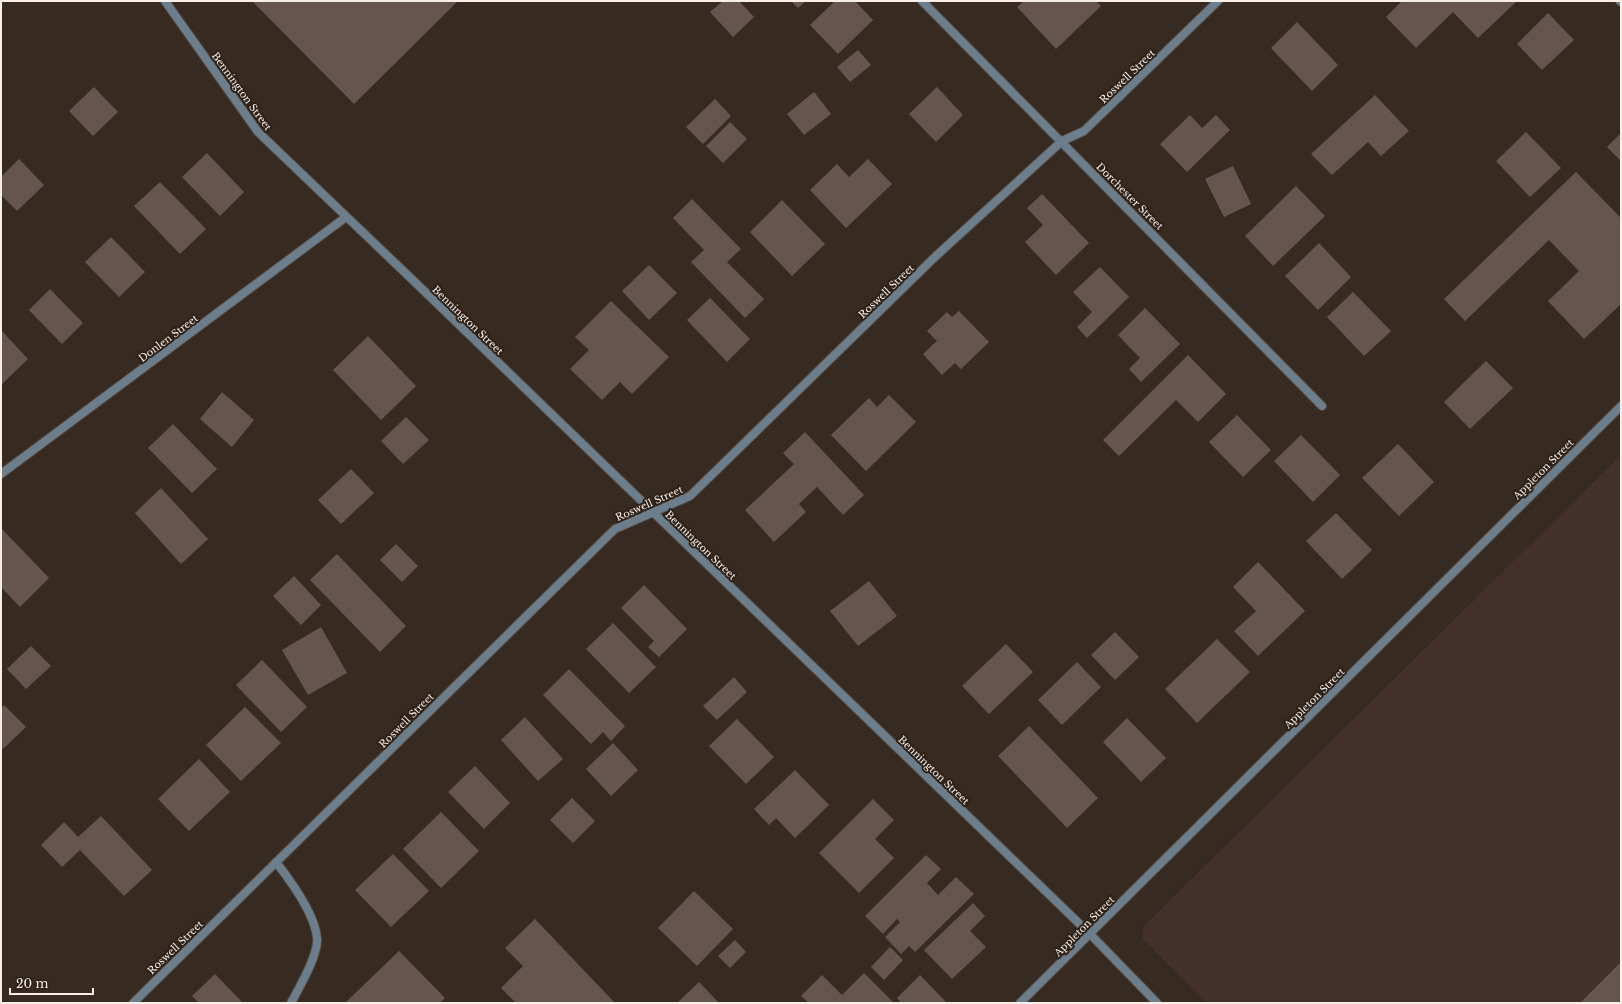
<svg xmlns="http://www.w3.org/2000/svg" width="1622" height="1004" viewBox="0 0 1622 1004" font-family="'Libre Baskerville',serif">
	<rect width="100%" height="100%" fill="#372b21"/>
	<path fill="#43302c" d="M1621,455v548h-415l-63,-64v-12z"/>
	<g fill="#66554e">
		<path d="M252,1h206l-104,103z"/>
		<path d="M723,1h16l15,16 -21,20 -23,-25z"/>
		<path d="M791,1h15l-8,7z"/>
		<path d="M835,1h20l18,19 -35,34 -28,-29z"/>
		<path d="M1024,1h72l5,5 -45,43 -39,-42z"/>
		<path d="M1402,1h115l-39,37 -25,-26 -37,36 -30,-31z"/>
		<path d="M1548,13l26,27 -32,30 -25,-26z"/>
		<path d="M1297,22l41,43 -26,26 -41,-43z"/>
		<path d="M858,50l13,15 -21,17 -13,-15z"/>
		<path d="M94,87l24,25 -25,24 -24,-25z"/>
		<path d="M937,87l26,28 -27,27 -27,-28z"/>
		<path d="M814,92l17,22 -27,21 -17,-21z"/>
		<path d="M1375,95l34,36 -28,25 -13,-14 -36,33 -21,-21z"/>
		<path d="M715,99l16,17 -28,28 -17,-17z"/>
		<path d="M1190,115l12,13 14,-13 14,15 -43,42 -27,-28z"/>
		<path d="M730,122l17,17 -24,24 -17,-17z"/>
		<path d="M1526,132l35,36 -31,29 -34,-36z"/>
		<path d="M1621,133v28l-14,-14z"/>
		<path d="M207,153l37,39 -24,24 -38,-39z"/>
		<path d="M19,159l25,26 -27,26 -16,-16v-18z"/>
		<path d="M868,159l24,25 -46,44 -36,-38 27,-26 12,13z"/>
		<path d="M1233,166l18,38 -27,13 -19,-38z"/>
		<path d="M1576,172l45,46v86l-37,35 -36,-38 31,-30 -30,-31 -84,81 -21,-22z"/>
		<path d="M160,182l46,47 -26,25 -46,-48z"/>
		<path d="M1296,186l29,30 -52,50 -28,-30z"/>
		<path d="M1042,194l47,49 -33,32 -31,-33 18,-17 -16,-17z"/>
		<path d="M692,199l49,50 -14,13 37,37 -19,19 -54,-56 13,-12 -31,-32z"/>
		<path d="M782,200l43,44 -33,32 -42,-44z"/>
		<path d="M111,237l34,35 -26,25 -34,-35z"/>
		<path d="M1319,243l32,34 -33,33 -33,-34z"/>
		<path d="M649,265l28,28 -28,27 -27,-29z"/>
		<path d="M1100,267l29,30 -42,41 -10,-11 15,-15 -19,-20z"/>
		<path d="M50,289l33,34 -21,21 -33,-34z"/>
		<path d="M1353,292l38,39 -27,25 -37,-39z"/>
		<path d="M710,298l40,41 -23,23 -40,-42z"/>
		<path d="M611,301l58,56 -37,37 -12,-12 -18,18 -32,-31 19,-19 -14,-13z"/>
		<path d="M1145,308l35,36 -39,38 -12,-13 11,-11 -22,-23z"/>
		<path d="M959,311l30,31 -28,27 -6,-6 -13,12 -19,-21 14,-13 -10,-10 20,-19 5,5z"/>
		<path d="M1,330l27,29 -27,26z"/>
		<path d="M368,336l48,50 -35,34 -48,-50z"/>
		<path d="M1188,355l38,39 -28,28 -22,-22 -57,56 -16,-16z"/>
		<path d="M1486,361l27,27 -43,41 -26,-27z"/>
		<path d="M222,392l32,28 -22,27 -32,-28z"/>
		<path d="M889,395l27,27 -50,49 -35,-36 38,-37 8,9z"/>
		<path d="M1237,415l34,35 -28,27 -34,-35z"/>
		<path d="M406,417l23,23 -26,24 -22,-23z"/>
		<path d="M173,424l44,45 -25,24 -44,-45z"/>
		<path d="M805,432l59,63 -21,20 -26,-28 -18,17 7,8 -32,30 -29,-32 49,-46 -11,-11z"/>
		<path d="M1301,435l39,40 -27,27 -39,-41z"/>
		<path d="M1398,444l36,38 -35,34 -37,-38z"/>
		<path d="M351,469l23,24 -33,31 -23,-24z"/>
		<path d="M161,488l47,51 -27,25 -46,-51z"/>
		<path d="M1336,513l36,37 -30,29 -36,-38z"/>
		<path d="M1,528l48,50 -29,29 -19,-20z"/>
		<path d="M396,544l22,22 -16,16 -22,-22z"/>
		<path d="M337,554l69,72 -26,26 -70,-72z"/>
		<path d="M1258,562l47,49 -47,45 -24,-25 22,-20 -23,-24z"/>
		<path d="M294,576l27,29 -20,20 -28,-29z"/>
		<path d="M869,581l28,35 -39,30 -28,-35z"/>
		<path d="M644,585l43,44 -28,28 -11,-10 6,-6 -33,-33z"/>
		<path d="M613,623l43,44 -27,26 -43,-44z"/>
		<path d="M321,627l26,46 -39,22 -26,-45z"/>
		<path d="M1115,632l24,25 -24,23 -24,-25z"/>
		<path d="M1217,639l33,33 -53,51 -32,-34z"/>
		<path d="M1006,644l27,28 -44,42 -27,-28z"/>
		<path d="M31,646l20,20 -25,23 -19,-20z"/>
		<path d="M262,660l45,47 -26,25 -45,-47z"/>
		<path d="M1077,662l24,25 -39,38 -24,-25z"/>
		<path d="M569,669l56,57 -14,15 -8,-9 -12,12 -48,-49z"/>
		<path d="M734,677l13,15 -30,28 -14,-14z"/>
		<path d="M4,705l22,22 -23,22 -2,-3v-37z"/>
		<path d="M245,707l36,36 -40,38 -35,-36z"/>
		<path d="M525,717l38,42 -25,22 -37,-41z"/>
		<path d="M1127,718l39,40 -25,24 -38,-40z"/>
		<path d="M737,719l37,38 -28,27 -37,-38z"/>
		<path d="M1029,726l69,72 -31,30 -69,-72z"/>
		<path d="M613,743l25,27 -27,26 -25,-27z"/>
		<path d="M199,759l31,33 -41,39 -31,-32z"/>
		<path d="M475,766l35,37 -26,26 -36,-37z"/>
		<path d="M795,770l34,35 -34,33 -19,-20 -7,7 -15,-16z"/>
		<path d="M572,798l23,23 -22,22 -23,-23z"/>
		<path d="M873,799l21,21 -19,19 19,19 -35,35 -40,-40z"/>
		<path d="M441,812l38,39 -38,37 -38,-39z"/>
		<path d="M101,816l51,54 -28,26 -44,-46 -18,17 -21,-22 23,-23 14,15z"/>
		<path d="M393,854l36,37 -38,36 -36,-37z"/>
		<path d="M926,855l15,14 -14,14 11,12 18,-18 18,17 -59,58 -6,-6 -8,8 -16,-17 15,-15 -3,-3 -14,15 -18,-18z"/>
		<path d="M694,891l39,38 -36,37 -39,-38z"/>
		<path d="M973,903l12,13 -15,15 16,16 -34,32 -28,-29z"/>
		<path d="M535,919l80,84h-99l-15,-15 22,-22 -18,-18z"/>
		<path d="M735,940l11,12 -16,16 -12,-12z"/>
		<path d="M890,947l13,13 -19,20 -13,-13z"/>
		<path d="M399,951l46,47 -5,5h-95z"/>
		<path d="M1621,962v41h-41z"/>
		<path d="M864,973l30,30h-85l-8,-7 21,-21 20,20z"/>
		<path d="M215,974l28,29h-44l-7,-7z"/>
		<path d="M920,975l27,28h-46l-4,-5z"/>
		<path d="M699,982l20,21h-42z"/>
	</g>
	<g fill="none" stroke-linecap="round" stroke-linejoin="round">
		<g stroke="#52463d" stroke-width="10">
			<path id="lane" d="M276,862c14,18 39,52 41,76 2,16 -18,50 -26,65"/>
		</g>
		<g stroke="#52463d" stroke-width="10">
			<g id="street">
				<path d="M165,1l93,131 161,154 671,648 67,69"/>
				<path d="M922,1l400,405"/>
				<path d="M1620,1l1,1"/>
				<path d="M1,474l345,-257"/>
				<path d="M133,1003l482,-474 75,-33 246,-240 126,-115 22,-10 134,-130"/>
				<path d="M1020,1003l601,-597"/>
			</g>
		</g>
		<use href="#lane" stroke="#6c7d8c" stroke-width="8"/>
		<use href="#street" stroke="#6c7d8c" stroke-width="8"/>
	</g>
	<g text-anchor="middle" stroke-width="4" stroke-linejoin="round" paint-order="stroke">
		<g font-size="10" fill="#f8efe9" stroke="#2d2118">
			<text transform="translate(1127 76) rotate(-44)" y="4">Roswell Street</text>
			<text transform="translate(242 91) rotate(54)" y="4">Bennington Street</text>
			<text transform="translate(1130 196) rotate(45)" y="4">Dorchester Street</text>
			<text transform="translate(886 291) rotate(-44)" y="4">Roswell Street</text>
			<text transform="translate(468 320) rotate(44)" y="4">Bennington Street</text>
			<text transform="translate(168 338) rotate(-37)" y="4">Donlen Street</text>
			<text transform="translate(1543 469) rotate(-45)" y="4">Appleton Street</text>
			<text transform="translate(649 503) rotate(-24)" y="4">Roswell Street</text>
			<text transform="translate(701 545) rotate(44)" y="4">Bennington Street</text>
			<text transform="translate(1314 698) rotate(-45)" y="4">Appleton Street</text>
			<text transform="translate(406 720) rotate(-45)" y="4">Roswell Street</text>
			<text transform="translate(934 770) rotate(44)" y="4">Bennington Street</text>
			<text transform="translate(1084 926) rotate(-45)" y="4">Appleton Street</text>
			<text transform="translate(175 947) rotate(-44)" y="4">Roswell Street</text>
		</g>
	</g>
	<rect width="1622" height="1004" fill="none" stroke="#f8efe9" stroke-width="4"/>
	<path d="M10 988v6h83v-6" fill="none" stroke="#f8efe9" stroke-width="2"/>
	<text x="16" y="988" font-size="12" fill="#f8efe9" stroke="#2d2118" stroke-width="3" paint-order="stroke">20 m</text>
</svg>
